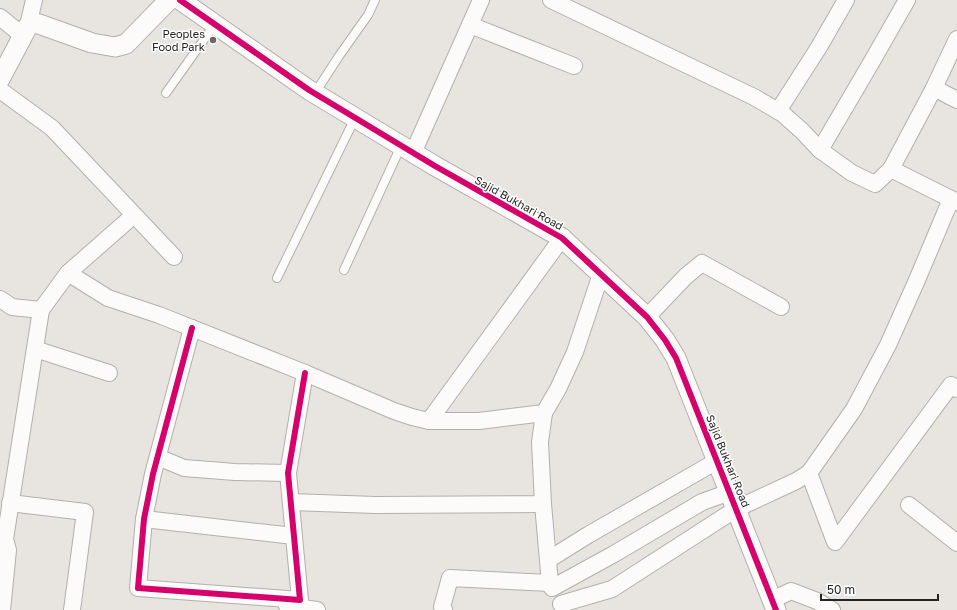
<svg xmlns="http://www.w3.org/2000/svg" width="957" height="610" viewBox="0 0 957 610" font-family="'Golos Text',sans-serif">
	<rect width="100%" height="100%" fill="#e8e5e1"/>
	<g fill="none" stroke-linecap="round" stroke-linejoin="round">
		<g stroke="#b2b0ad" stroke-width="10">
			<g id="service">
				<path d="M166,93l49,-69"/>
				<path d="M315,93l24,-37 29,-41 7,-15"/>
				<path d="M344,270l57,-124"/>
				<path d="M277,278l78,-160"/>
			</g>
		</g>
		<g stroke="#b2b0ad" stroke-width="18">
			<g id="minor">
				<path d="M551,0l203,97 29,17 19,17 18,19 32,23 23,11 16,-15 66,33"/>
				<path d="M0,17l23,19"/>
				<path d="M470,25l104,41"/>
				<path d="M28,26l6,-26"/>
				<path d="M934,88l23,-49"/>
				<path d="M0,90l52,38 122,129"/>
				<path d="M778,111l41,-64 27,-47"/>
				<path d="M820,150l51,-87 36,-63"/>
				<path d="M413,153l68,-153"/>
				<path d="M891,169l43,-81 23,12"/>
				<path d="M134,215l-66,58 40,25 51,17 146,58 89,38 18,6 17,4h50l65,-8"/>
				<path d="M0,299l12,8 29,3"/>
				<path d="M647,317l39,-41 16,-13 79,44"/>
				<path d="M192,328l-39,146 -9,45 -6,69 162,12 -12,-127 17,-100"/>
				<path d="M35,349l74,24"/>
				<path d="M429,421l133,-183"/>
				<path d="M158,457l26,11 51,4 53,1"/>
				<path d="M809,473l26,69 116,-157 6,4"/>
				<path d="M291,502l84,3 168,-1 -3,-62 4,-29 14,-24 17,-37 26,-78"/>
				<path d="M10,503l75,9 -13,98"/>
				<path d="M909,505l48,38"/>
				<path d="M144,519l150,17"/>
				<path d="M548,560l40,-25 129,-74"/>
				<path d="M552,588l62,-34 88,-52 28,-10"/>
				<path d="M772,600l19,-9 26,10 15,9"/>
				<path d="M561,604l51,-15 124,-80 60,-28 13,-8 45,-64 34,-64 29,-65 34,-81"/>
				<path d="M287,606l30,4"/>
				<path d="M2,610l6,-60 -3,-11 36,-229 27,-37"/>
				<path d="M444,610l-2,-3 8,-29 100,5 -7,-79"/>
			</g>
		</g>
		<g stroke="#b2b0ad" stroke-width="21">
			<g id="tertiary">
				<path d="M180,0l129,90 126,76 127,72 85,79 18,23 11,18 100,252"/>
				<path d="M0,79l28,-53 4,-3 7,1 53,19 23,4 11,-3 43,-44"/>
			</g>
		</g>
		<use href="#service" stroke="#fcfbfa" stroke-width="8"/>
		<use href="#minor" stroke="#fcfbfa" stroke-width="16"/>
		<use href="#tertiary" stroke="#fcfbfa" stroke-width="19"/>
		<g stroke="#fff" stroke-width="8">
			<g id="cycleway">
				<path d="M180,0l129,90 126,76 127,72 85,79 18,23 11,18 100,252"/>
				<path d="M192,328l-39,146 -9,45 -6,69 162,12 -12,-127 17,-100"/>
			</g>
		</g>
		<use href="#cycleway" stroke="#d6006c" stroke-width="6"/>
	</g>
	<circle fill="#6a6864" stroke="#fff" stroke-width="1.5" cx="213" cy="40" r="4"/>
	<g text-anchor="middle" stroke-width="3" stroke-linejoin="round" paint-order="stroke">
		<g font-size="11" fill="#262421" stroke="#fff" text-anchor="end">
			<text x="205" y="38">Peoples<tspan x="205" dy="13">Food Park</tspan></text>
		</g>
		<g font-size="11" fill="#262421" stroke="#fff">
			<text transform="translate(519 203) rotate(29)" y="4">Sajid Bukhari Road</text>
			<text transform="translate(728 461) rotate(68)" y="4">Sajid Bukhari Road</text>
		</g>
	</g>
	<path d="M821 594v6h117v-6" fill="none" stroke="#262421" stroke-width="2"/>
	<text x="827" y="594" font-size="12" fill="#262421" stroke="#ffffff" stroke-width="3" paint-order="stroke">50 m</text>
</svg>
